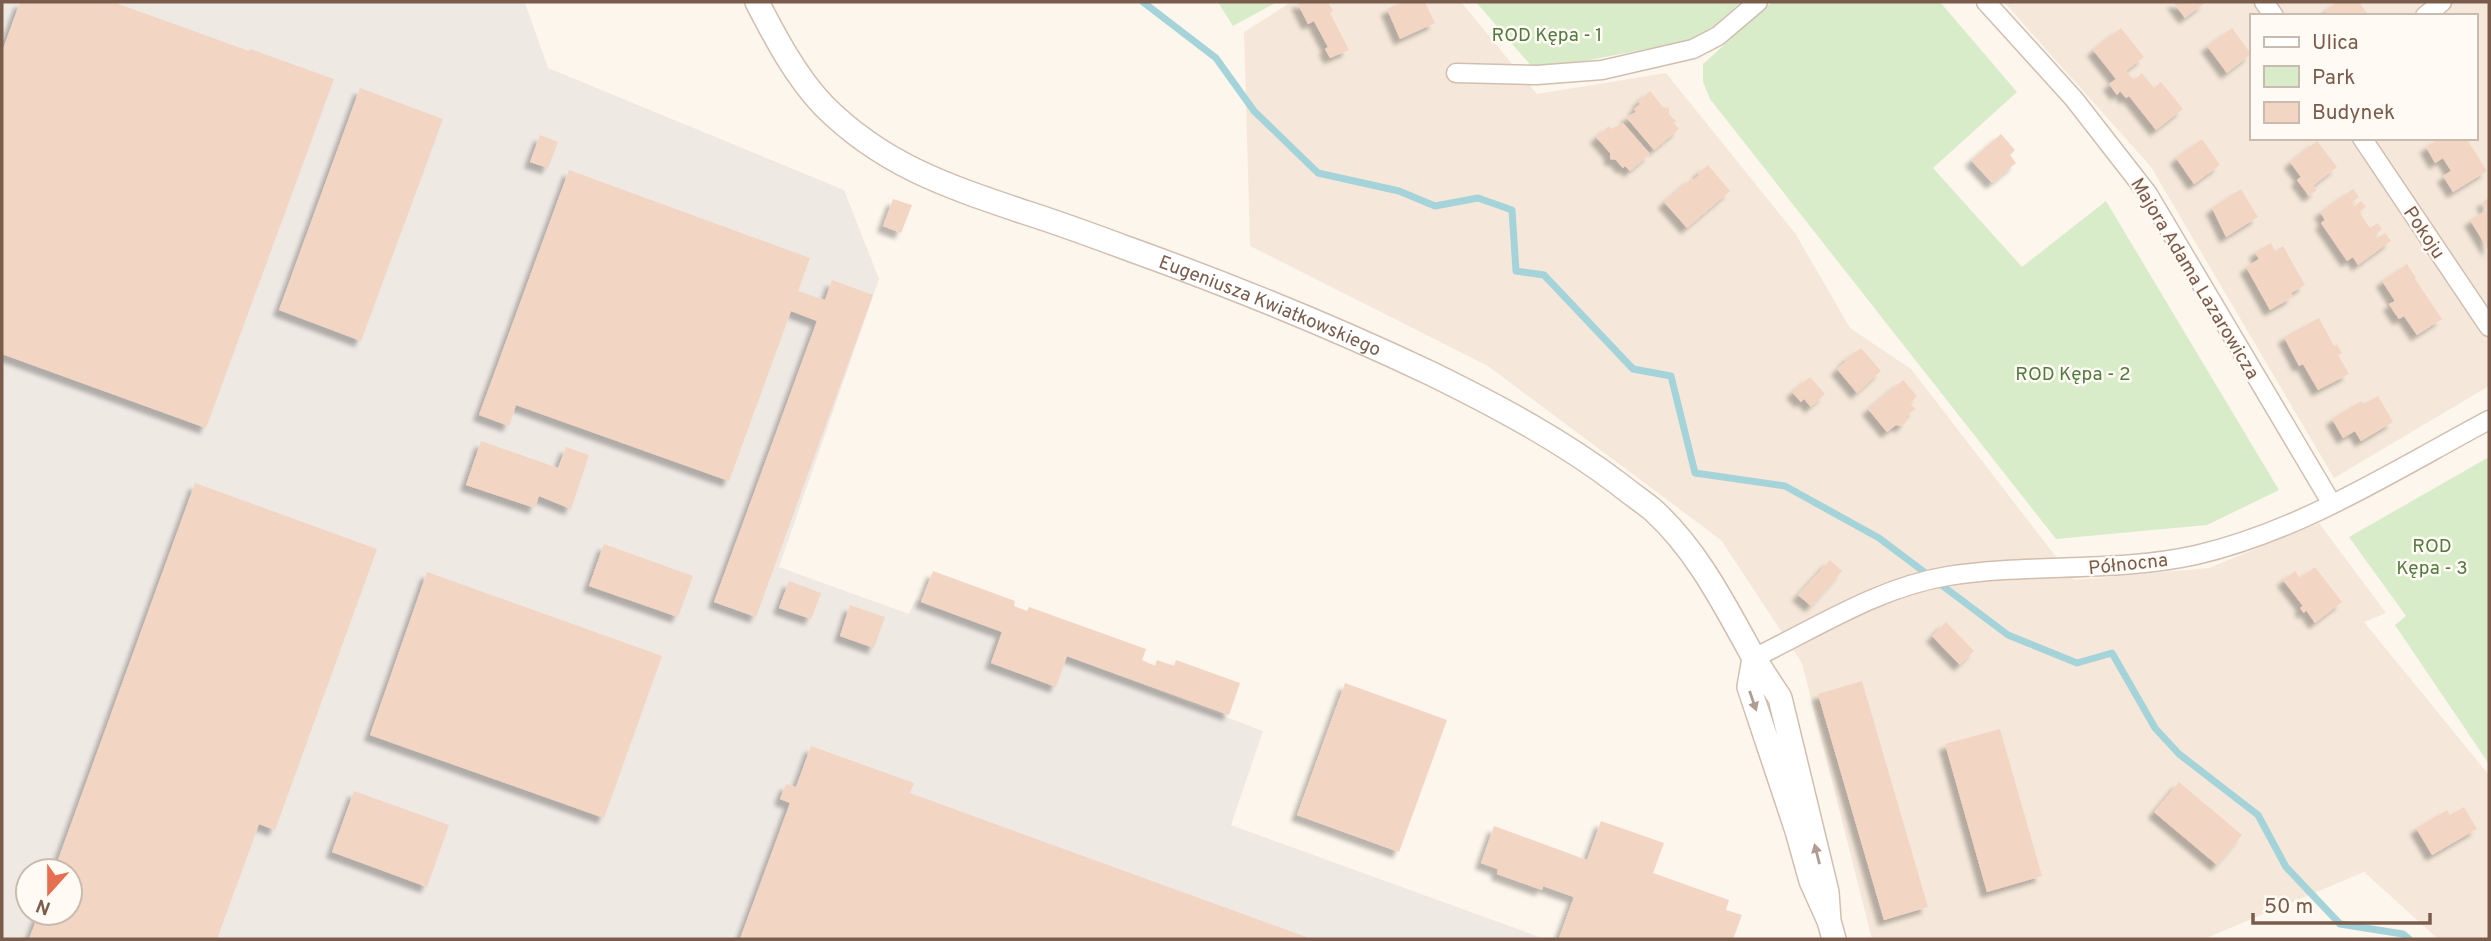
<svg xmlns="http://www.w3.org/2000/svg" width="2491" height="941" viewBox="0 0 2491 941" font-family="Overpass,sans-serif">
	<defs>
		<filter id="shadow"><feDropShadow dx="-6" dy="6" stdDeviation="2" flood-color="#0004"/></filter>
	</defs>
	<rect width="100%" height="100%" fill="#fdf6ec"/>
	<g fill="#f5e8da" fill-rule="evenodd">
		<path d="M1291,2h170l76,92 129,-21 129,160 55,95 61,41 163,211 135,-12 110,-45 67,90 -22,9 125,153v164h-51l-74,-67 -160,67h-332l-70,-276 -81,-123 -233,-174 -238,-120 -6,-214z"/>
		<path d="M2004,2h485v384l-155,92 -183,-311zM2251,16h224v122h-224z"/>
	</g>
	<path fill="#efe9e4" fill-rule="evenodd" d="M2,2h520l3,1 23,65 296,122 35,89 -100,288 130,47 7,-15 347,132 -32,94 314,114h-1543zM28,871h42v42h-42z"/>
	<g fill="#d8ecc9">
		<path d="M1218,2h59l-44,24z"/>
		<path d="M1476,2h265l-42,37 -120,23 -46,6z"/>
		<path d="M1772,2h168l77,90 -84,76 89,99 84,-66 173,289 -72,35 -151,14 -346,-440 -7,-17v-18z"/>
		<path d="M2489,457v307l-94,-139 11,-9 -57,-79z"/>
	</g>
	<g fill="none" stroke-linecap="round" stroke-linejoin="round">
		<path stroke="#a5d3da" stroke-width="7" d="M1143,2l73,56 38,53 64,62 81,18 36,15 43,-8 34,12 4,61 28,4 89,94 38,7 24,97 90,13 94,52 129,97 69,28 35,-10 43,75 24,26 79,61 28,52 54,57 63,10 6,5"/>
	</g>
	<g fill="#f3d5c3" filter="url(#shadow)">
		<path d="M20,2h86l7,2v-2l136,49 1,-2 84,30 -128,349 -204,-74v-302z"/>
		<path d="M1297,2h31l5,9 -3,2 19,37 -19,8 -5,-9 3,-2 -14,-26 -6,3z"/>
		<path d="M1403,2h22l10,21 -35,16 -13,-30z"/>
		<path d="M2173,2h33l-21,16z"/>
		<path d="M2337,2h22l10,14h-41l-3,-5z"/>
		<path d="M2121,28l23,29 -18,14 8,9 8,-7 12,15 7,-6 22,27 -27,21 -27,-34 -3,2 -6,-7 -3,4 -8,-11 7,-5 -23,-29z"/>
		<path d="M2232,28l19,26 -24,19 -20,-27z"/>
		<path d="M360,88l83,31 -82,222 -82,-31z"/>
		<path d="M1650,91l13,16 6,1v6l7,7 -2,2 5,6 -25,21 -28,-33 10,-5 -2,-3 6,-5 -2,-2z"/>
		<path d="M1623,123l27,31 -20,17 -5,-5 -2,2 -7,-8 -6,-1v-6l-14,-16 13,-11 2,3z"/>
		<path d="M2001,134l14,16 -5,5 6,8 -24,20 -21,-23z"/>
		<path d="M540,135l18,7 -10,26 -18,-6z"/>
		<path d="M2440,138h26l21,33 -34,21 -10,-16 8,-5 -8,-13 -8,5 -9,-16z"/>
		<path d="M2202,139l18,26 -26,19 -18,-26z"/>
		<path d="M2317,141l20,26 -24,19 4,4 -8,6 -12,-16 4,-3 -11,-15z"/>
		<path d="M1708,165l22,26 -43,37 -23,-26 28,-24 1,2 6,-5 -1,-2z"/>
		<path d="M569,170l241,88 -12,33 27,9 7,-20 41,15 -117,322 -42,-15 103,-281 -26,-10 -62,170 -213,-76 -7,21 -30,-11z"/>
		<path d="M2241,189l17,28 -32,20 -14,-29z"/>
		<path d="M2353,189l6,8 -7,5 2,4 7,-5 5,6 -7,5 11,16 8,-5 4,6 -7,6 2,3 8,-5 6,8 -33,24 -5,-8 -6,4 -26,-38 4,-3 -5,-8z"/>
		<path d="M2489,198v53l-19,-31 17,-10 -5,-8z"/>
		<path d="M893,199l19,6 -11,28 -18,-7z"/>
		<path d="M2271,243l4,8 8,-5 22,39 -14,8 2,4 -23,13 -24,-43 13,-8 -4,-7z"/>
		<path d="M2407,264l9,14 -1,1 27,40 -25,16 -13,-19 -5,3 -5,-7 -5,-8 6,-3 -13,-20z"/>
		<path d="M2319,318l15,28 3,-2 5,9 -4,2 11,19 -31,16 -15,-26 -4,2 -15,-29z"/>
		<path d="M1861,348l20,23 -24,22 -20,-24 8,-7 1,-3z"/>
		<path d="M1810,377l15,17 -14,13 -7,-8 -3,3 -9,-10z"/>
		<path d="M1903,380l14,16 -7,7 5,6 -8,7 -1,6 -4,4 -6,-1 -9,7 -19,-23z"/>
		<path d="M2378,396l15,26 -32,19 -6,-10 -12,7 -11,-19 29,-18 2,3z"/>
		<path d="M481,441l77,27 8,-21 23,8 -18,54 -32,-13 -4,12 -69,-23z"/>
		<path d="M195,483l182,66 -102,281 -16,-6 -42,115h-188l10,-26h31v-42h-16z"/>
		<path d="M604,544l89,32 -15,41 -89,-31z"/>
		<path d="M1830,560l12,11 -31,35 -13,-11z"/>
		<path d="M2315,567l27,35 -27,21 -9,-13 -2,3 -4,-5 3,-2 -20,-26 12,-9 5,7z"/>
		<path d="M933,571l82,30 -1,5 13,5 2,-4 117,42 -4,11 13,6 2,-6 17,6 2,-6 64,23 -11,32 -162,-59 -11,31 -65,-24 11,-31 -81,-30z"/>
		<path d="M427,572l235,84 -58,162 -234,-83z"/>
		<path d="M789,581l32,12 -10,26 -32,-11z"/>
		<path d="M850,605l35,12 -11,31 -34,-12z"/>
		<path d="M1946,622l28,29 -14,14 -28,-29z"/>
		<path d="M1862,681l66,226 -44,13 -66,-226z"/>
		<path d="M1345,683l102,37 -48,132 -102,-37z"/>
		<path d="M2000,729l42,147 -55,16 -42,-148z"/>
		<path d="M811,746l103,37 -4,10 402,146h-572l50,-136 -10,-4 6,-15 10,3z"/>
		<path d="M2179,782l63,53 -25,30 -63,-53z"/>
		<path d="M354,791l95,34 -22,62 -95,-35z"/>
		<path d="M2464,807l13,22 -45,26 -16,-27 31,-18 3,5z"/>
		<path d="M1601,821l63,22 -11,30 76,27 -3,10 16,5 -9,24h-169l-5,-1 15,-41 -31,-11 -1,4 -45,-16 1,-5 -17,-6 13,-37 93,34z"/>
	</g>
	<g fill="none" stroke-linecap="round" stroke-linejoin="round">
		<g stroke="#d1beb0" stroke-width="21">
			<g id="minor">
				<path d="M1986,2l88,97 74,95 184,310"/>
				<path d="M2264,2l10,14"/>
				<path d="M2425,16l17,-14"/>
				<path d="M1456,73l81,2 65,-5 91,-21 25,-13 40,-34"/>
				<path d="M2362,138l127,189"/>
				<path d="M1754,658c62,-30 125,-71 194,-82 82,-13 167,-3 248,-21 105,-24 199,-85 293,-135"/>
			</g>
		</g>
		<g stroke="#d1beb0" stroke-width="26">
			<g id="tertiary">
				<path id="s1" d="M757,2c18,35 39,75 67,104 59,59 123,80 200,106 35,11 70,24 105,37 103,37 204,78 303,125 65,32 129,66 187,110 11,9 23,17 34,26 45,41 72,96 101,148"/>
				<path d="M1829,921l-2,-29 -47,-194 -26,-40 -5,29 48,144 14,50 18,40 5,18"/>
			</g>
		</g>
		<use href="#minor" stroke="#fff" stroke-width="18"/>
		<use href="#tertiary" stroke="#fff" stroke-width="23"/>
	</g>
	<defs><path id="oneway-solid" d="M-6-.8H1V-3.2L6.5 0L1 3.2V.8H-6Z" transform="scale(1.75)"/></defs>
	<g fill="#af9d94">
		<use href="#oneway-solid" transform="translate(1753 701) rotate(71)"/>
		<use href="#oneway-solid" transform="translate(1817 854) rotate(-104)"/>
	</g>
	<g text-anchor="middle" stroke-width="5" stroke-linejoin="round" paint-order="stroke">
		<g font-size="19" fill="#537a41" stroke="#fffaf3">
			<text x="1547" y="41">ROD Kępa - 1</text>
			<text x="2073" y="380">ROD Kępa - 2</text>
			<text x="2432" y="552">ROD<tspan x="2432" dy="22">Kępa - 3</tspan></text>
		</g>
		<g font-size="19" fill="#7a5c4d" stroke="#fffaf3">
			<text transform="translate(2425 232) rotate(56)" y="7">Pokoju</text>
			<text transform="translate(2196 278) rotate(59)" y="7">Majora Adama Lazarowicza</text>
			<text dy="7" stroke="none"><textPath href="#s1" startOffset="616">Eugeniusza Kwiatkowskiego</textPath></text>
			<text transform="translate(2128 563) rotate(-6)" y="7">Północna</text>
		</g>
	</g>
	<rect width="2491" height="941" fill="none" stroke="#7a5c4d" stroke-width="7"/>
	<rect x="2250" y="14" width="228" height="126" fill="#fffaf3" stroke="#cabbb1" stroke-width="2"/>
	<rect x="2264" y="37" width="35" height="10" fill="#ffffff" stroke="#cabbb1" stroke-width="2"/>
	<text x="2312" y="49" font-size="21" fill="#7a5c4d">Ulica</text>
	<rect x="2264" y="66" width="35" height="21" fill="#d8ecc9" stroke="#cabbb1" stroke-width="2"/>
	<text x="2312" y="84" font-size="21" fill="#7a5c4d">Park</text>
	<rect x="2264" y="102" width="35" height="21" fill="#f3d5c3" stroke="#cabbb1" stroke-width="2"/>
	<text x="2312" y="119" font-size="21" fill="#7a5c4d">Budynek</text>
	<g transform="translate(49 892) rotate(201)"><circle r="33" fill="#fffaf3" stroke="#cabbb1" stroke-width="2"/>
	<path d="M0-5L12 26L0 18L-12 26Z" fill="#e76f51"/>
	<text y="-10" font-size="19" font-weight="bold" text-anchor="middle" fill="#7a5c4d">N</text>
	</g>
	<path d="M2253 913v10h177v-10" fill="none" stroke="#7a5c4d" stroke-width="3.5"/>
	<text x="2264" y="913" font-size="21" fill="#7a5c4d" stroke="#fffaf3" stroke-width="5" paint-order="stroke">50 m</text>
</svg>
